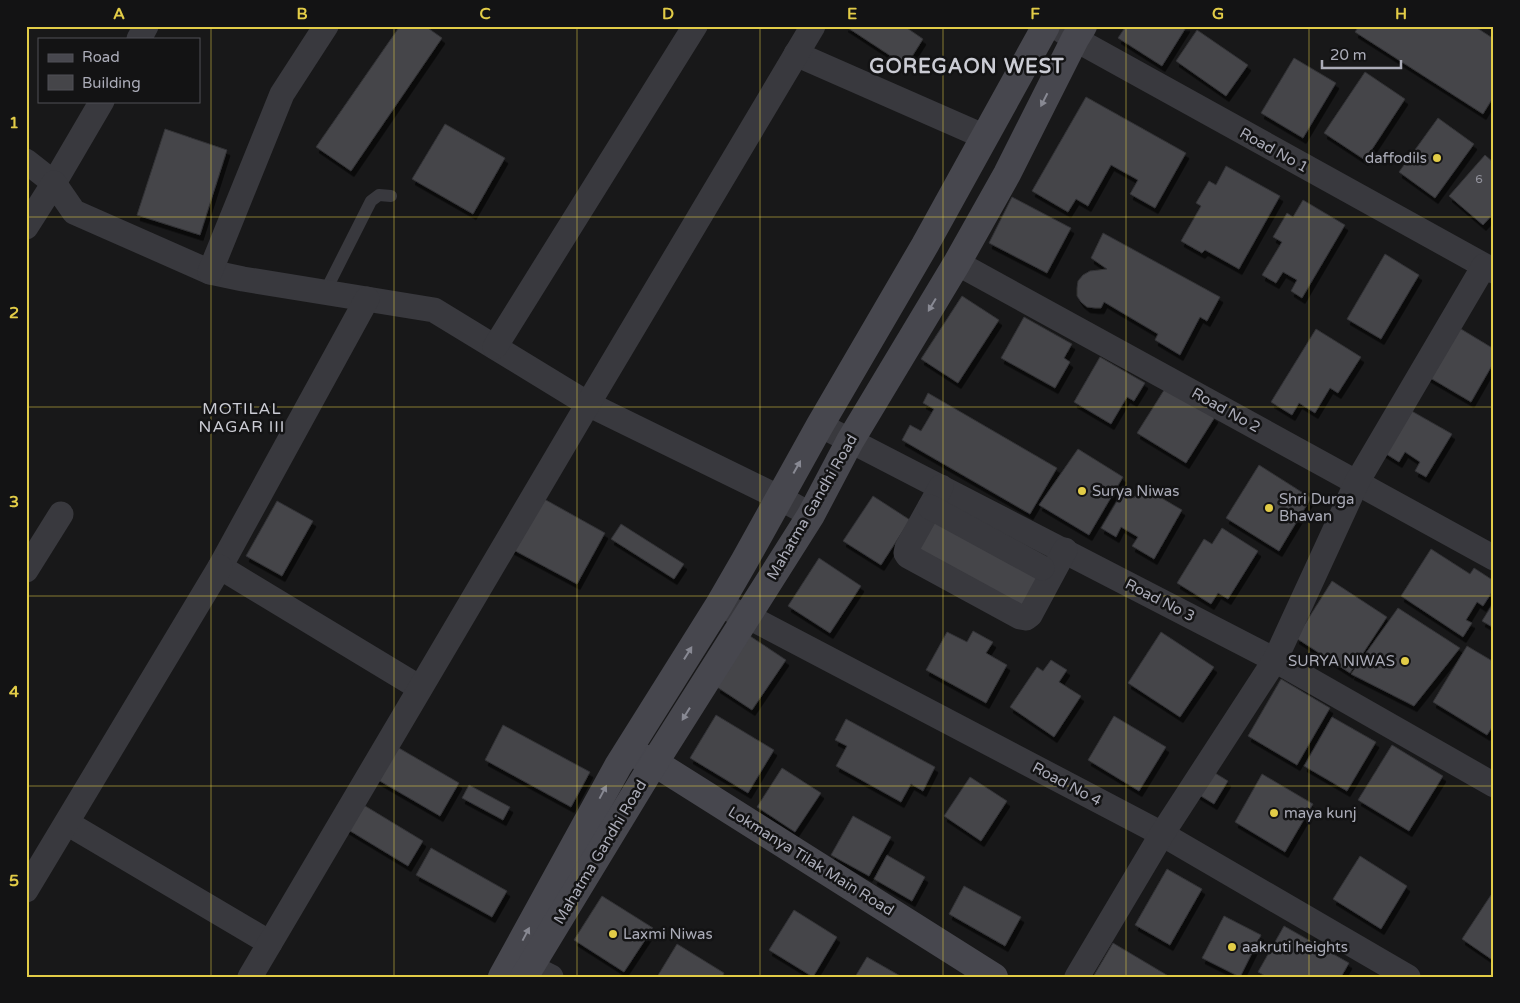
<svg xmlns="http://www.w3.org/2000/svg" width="1520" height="1003" viewBox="0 0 1520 1003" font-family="'Varela Round',sans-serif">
	<defs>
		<filter id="shadow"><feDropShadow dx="3" dy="5.5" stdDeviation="0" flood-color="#0009"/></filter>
	</defs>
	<rect width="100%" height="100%" fill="#181819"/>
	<g fill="#454549" stroke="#323235" filter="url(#shadow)">
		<path d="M400,26h25l17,12 -91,133 -35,-24z"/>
		<path d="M845,26h59l19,13 -17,27z"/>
		<path d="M1126,26h61l-25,40 -44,-28z"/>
		<path d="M1359,26h115l20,13v57l-11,18 -128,-82z"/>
		<path d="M1197,30l51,35 -22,31 -50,-35z"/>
		<path d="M1294,58l42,25 -33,55 -42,-25z"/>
		<path d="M1365,72l40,27 -40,61 -41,-27z"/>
		<path d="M1086,97l100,56 -31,55 -25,-14 8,-14 -27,-15 -23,41 -12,-7 -8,13 -36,-21z"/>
		<path d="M1438,118l36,26 -39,54 -36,-26z"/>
		<path d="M445,124l60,34 -32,56 -61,-35z"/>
		<path d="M165,129l62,21 -27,85 -63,-20z"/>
		<path d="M1485,155l9,8v50l-11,12 -34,-29z"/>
		<path d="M1226,166l54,30 -41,73 -34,-19 -3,3 -21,-12 20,-35 -5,-3 13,-22 7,4z"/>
		<path d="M1012,197l59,31 -24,45 -58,-30z"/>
		<path d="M1303,200l42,25 -43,73 -11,-7 6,-11 -14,-8 -7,11 -14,-8 20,-33 -9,-5 14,-24 6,4z"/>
		<path d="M1103,233l117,64 -13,24 -7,-4 -20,38 -25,-15 3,-6 -54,-32 -3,6h-6l-8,-1 -6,-5 -4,-6v-8l1,-7 5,-6 7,-4 17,-2 -16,-11z"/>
		<path d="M1385,254l34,21 -38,64 -34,-20z"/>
		<path d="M962,296l37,24 -41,63 -37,-24z"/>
		<path d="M1024,317l48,27 -8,14 6,4 -15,26 -54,-30z"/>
		<path d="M1456,326l38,23v13l-23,40 -44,-26z"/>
		<path d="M1316,329l45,28 -23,36 -8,-5 -15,25 -16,-10 -7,12 -21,-13z"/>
		<path d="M1100,357l45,26 -11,18 -7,-4 -16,27 -37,-22z"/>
		<path d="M1166,387l49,30 -29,46 -49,-30z"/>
		<path d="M928,393l129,75 -27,46 -128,-74 8,-15 11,6 13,-22 -11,-6z"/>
		<path d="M1408,409l44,25 -26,43 -11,-6 5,-9 -15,-10 -6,10 -16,-10z"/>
		<path d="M1078,449l45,28 -34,58 -50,-30z"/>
		<path d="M1259,465l52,33 -32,53 -53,-33z"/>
		<path d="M1141,486l41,24 -28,49 -22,-13 6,-9 -17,-10 -5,10 -15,-9 22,-37 11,7z"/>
		<path d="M537,495l68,38 -28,51 -69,-37z"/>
		<path d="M873,496l37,24 -29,45 -38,-24z"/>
		<path d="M277,501l36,20 -31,55 -36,-20z"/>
		<path d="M928,517l113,60 -17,34 -114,-59z"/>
		<path d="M621,524l63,40 -10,15 -63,-40z"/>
		<path d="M1222,528l36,23 -30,48 -10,-6 -7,11 -34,-21 27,-44 8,5z"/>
		<path d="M1431,549l39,25 4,-6 20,13v8l-11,17 -6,-4 -11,18 6,3 -9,14 -62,-41z"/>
		<path d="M819,558l42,28 -31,47 -42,-27z"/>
		<path d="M1332,581l55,36 -37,56 -54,-35z"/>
		<path d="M1494,602v26l-12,-7z"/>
		<path d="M1398,608l62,40 -46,58 -63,-32z"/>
		<path d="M973,631l20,11 -7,11 21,12 -21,38 -60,-33 21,-38 20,10z"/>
		<path d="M1161,632l53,35 -34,50 -52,-34z"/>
		<path d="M750,636l36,24 -34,50 -35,-23z"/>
		<path d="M1467,646l27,16v62l-7,11 -54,-33z"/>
		<path d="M1051,660l16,10 -8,12 22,14 -27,41 -44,-30 27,-40 6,4z"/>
		<path d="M1281,679l49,29 -33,57 -49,-29z"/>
		<path d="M716,715l58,35 -26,43 -58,-35z"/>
		<path d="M1114,716l52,31 -27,44 -51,-31z"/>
		<path d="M1332,717l44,25 -29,49 -43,-25z"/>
		<path d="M846,719l89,48 -12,24 -12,-7 -10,18 -65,-36 11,-20 -12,-6z"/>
		<path d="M503,725l87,47 -19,35 -86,-47z"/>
		<path d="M392,744l67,39 -19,33 -67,-39z"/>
		<path d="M1392,745l51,31 -34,55 -51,-31z"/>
		<path d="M782,768l39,25 -26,39 -38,-25z"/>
		<path d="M1210,770l18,11 -14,23 -18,-11z"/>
		<path d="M1262,774l51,30 -28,48 -50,-30z"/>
		<path d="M970,777l37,24 -26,40 -37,-25z"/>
		<path d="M469,785l41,22 -7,13 -41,-22z"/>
		<path d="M357,801l66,40 -15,25 -66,-40z"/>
		<path d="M853,816l38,21 -22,39 -38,-21z"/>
		<path d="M431,848l76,43 -15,26 -76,-42z"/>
		<path d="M887,855l38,22 -13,24 -38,-22z"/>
		<path d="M1360,856l47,30 -26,43 -48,-30z"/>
		<path d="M1167,869l35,20 -32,56 -35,-20z"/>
		<path d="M964,886l57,31 -16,29 -56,-32z"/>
		<path d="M1491,895l3,2v64l-32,-22z"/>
		<path d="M602,896l51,32 -29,44 -50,-32z"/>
		<path d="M794,910l43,27 -24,40 -44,-27z"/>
		<path d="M1224,916l37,19 -21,42 -38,-19z"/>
		<path d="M1284,926l65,37 -8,14h-74l-9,-5z"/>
		<path d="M1113,943l57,34h-77z"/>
		<path d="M677,944l47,29 -2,4h-65z"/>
		<path d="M867,957l35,20h-47z"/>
	</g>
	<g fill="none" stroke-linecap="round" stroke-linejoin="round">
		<path stroke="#39393e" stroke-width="12" d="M325,292l46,-91 8,-6 12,1"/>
		<g stroke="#39393e" stroke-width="25">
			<path d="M1055,26l20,13 419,232"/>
			<path d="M139,39l7,-13"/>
			<path d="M796,54l189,83"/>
			<path d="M26,161l28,22 48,-82"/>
			<path d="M26,227l28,-44 20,29 136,60 33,7 191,31 154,94 192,94 31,17"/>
			<path d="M957,263l537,295"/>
			<path d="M210,272l72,-178 44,-68"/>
			<path d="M367,299l-147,268 200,121"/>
			<path d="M495,347l200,-321"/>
			<path d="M820,425l455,235 219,125"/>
			<path d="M941,487l-34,61 -1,5 2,3 112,61 6,1 4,-3 35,-65"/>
			<path d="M930,507l112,61"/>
			<path d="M26,570l35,-56"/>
			<path d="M719,605l28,11 415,218 246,143"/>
			<path d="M67,823l203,120"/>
			<path d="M26,890l194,-323"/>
			<path d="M513,958l38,19"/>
			<path d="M250,977l338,-573 225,-378"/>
			<path d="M1077,977l85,-143 113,-174 82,-178 127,-216"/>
		</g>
		<g stroke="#47474e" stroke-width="28">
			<path d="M639,756l16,7 339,214"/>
			<path d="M502,977l116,-211 101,-161 26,-45 75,-135 105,-180 121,-219"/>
			<path d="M524,977l122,-201 165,-261 39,-74 107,-178 50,-89 68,-135 8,-13"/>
		</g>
	</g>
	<defs><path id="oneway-solid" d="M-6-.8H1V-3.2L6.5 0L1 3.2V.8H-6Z" transform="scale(1.25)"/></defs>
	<g fill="#888993">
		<use href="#oneway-solid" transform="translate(1044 100) rotate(117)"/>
		<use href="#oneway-solid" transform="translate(932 305) rotate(121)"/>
		<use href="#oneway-solid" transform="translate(797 467) rotate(-61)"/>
		<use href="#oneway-solid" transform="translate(688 653) rotate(-58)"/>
		<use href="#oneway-solid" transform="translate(686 714) rotate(122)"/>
		<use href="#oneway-solid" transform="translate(603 792) rotate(-62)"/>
		<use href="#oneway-solid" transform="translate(526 934) rotate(-62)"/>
	</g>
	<path fill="none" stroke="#e2cc47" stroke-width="1" stroke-opacity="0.55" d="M211,26v951M394,26v951M577,26v951M760,26v951M943,26v951M1126,26v951M1309,26v951M26,217h1468M26,407h1468M26,596h1468M26,786h1468"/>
	<g fill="#e2cc47" stroke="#131314" stroke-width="2">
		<circle cx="1437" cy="158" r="5"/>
		<circle cx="1082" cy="491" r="5"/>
		<circle cx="1269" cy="508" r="5"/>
		<circle cx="1405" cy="661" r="5"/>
		<circle cx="1274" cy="813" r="5"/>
		<circle cx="613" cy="934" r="5"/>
		<circle cx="1232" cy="947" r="5"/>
	</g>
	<g text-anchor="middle" stroke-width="5" stroke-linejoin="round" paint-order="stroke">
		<g font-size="12" fill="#92929c">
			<text x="1479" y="183">6</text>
		</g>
		<g font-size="15" fill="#abacb8" stroke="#131314">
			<text transform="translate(1274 150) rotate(29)" y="5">Road No 1</text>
			<text transform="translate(1226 410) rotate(29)" y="5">Road No 2</text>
			<text transform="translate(812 507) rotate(-60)" y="5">Mahatma Gandhi Road</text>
			<text transform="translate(1160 600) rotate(27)" y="5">Road No 3</text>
			<text transform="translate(1067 784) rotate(28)" y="5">Road No 4</text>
			<text transform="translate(600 852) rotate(-59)" y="5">Mahatma Gandhi Road</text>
			<text transform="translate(811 861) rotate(32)" y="5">Lokmanya Tilak Main Road</text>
		</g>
		<g font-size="15" fill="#abacb8" stroke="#131314" text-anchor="start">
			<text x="1427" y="163" text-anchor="end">daffodils</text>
			<text x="1092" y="496">Surya Niwas</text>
			<text x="1279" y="504">Shri Durga<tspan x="1279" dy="17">Bhavan</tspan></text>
			<text x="1395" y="666" text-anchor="end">SURYA NIWAS</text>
			<text x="1284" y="818">maya kunj</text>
			<text x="623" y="939">Laxmi Niwas</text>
			<text x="1242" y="952">aakruti heights</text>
		</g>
		<g font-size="16" letter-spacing="1" fill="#cbccd4" stroke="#131314">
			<text x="242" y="414">MOTILAL<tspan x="242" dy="18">NAGAR III</tspan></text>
		</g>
		<g font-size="20" font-weight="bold" letter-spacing="1" fill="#cbccd4" stroke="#131314">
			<text x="967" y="73">GOREGAON WEST</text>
		</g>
	</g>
	<rect width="1520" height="1003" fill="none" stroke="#131314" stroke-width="55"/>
	<rect x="38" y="38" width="162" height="65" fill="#131314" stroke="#505056"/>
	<rect x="48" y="54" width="25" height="8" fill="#47474e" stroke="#505056"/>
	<text x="82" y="62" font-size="15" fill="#abacb8">Road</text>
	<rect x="48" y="75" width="25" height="15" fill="#454549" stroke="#505056"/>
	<text x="82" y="88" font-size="15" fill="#abacb8">Building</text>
	<path d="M1322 60v8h79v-8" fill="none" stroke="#abacb8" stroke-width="2.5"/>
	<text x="1330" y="60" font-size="15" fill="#abacb8" stroke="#131314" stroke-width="4" paint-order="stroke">20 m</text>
	<rect x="28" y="28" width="1464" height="948" fill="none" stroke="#e2cc47" stroke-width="2"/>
	<g font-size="16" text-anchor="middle" font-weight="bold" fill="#e2cc47">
		<text x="119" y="19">A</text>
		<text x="302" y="19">B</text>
		<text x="485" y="19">C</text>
		<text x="668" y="19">D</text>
		<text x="852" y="19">E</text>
		<text x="1035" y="19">F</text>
		<text x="1218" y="19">G</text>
		<text x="1401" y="19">H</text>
		<text x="14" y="128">1</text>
		<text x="14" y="318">2</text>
		<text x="14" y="507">3</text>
		<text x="14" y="697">4</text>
		<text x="14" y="886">5</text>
	</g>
</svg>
